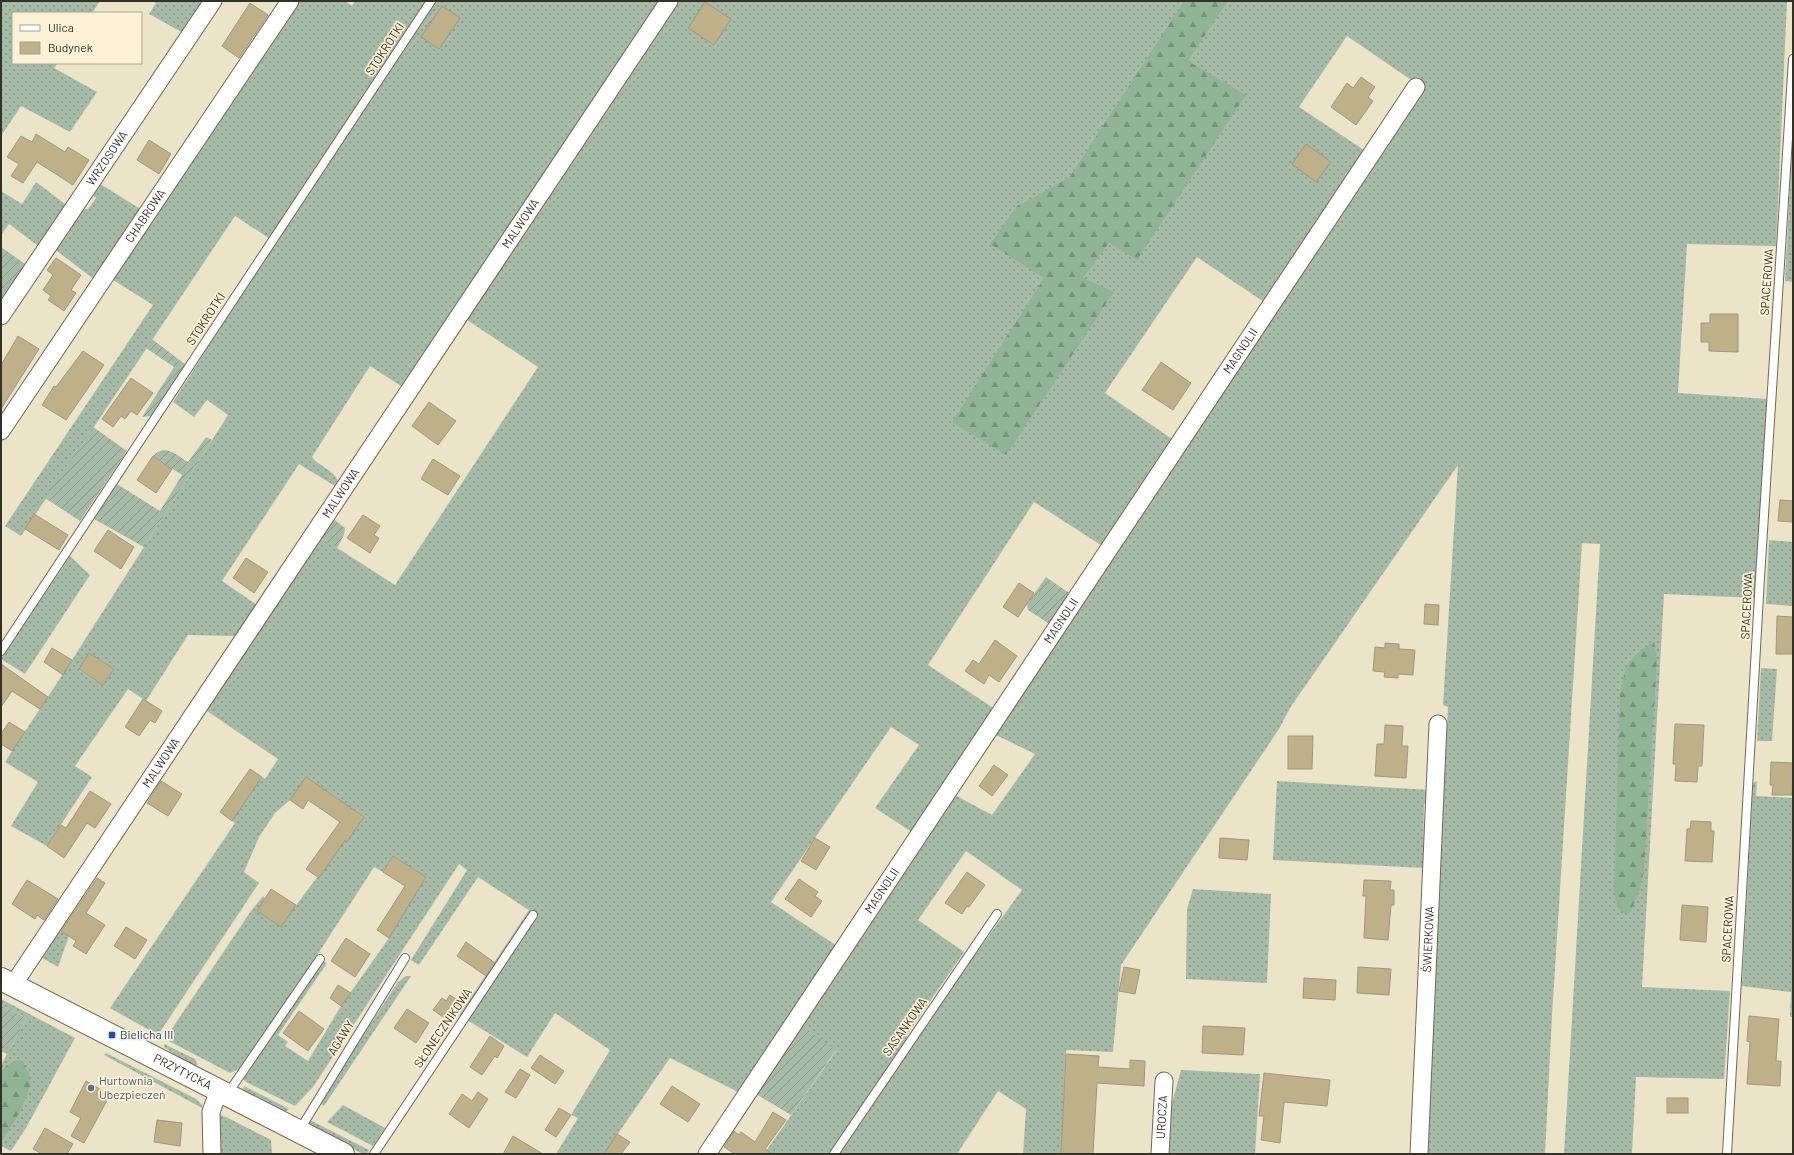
<svg xmlns="http://www.w3.org/2000/svg" width="1794" height="1155" viewBox="0 0 1794 1155" font-family="Barlow,sans-serif">
	<defs>
		<pattern id="grass-dots" width="8" height="8" patternUnits="userSpaceOnUse"><rect width="8" height="8" fill="#a5bba8"/><path d="M2 2h.1M6 6h.1" fill="none" stroke="#879989" stroke-width="1.8" stroke-linecap="round"/></pattern>
		<pattern id="forest-firs" width="22" height="20" patternUnits="userSpaceOnUse"><rect width="22" height="20" fill="#91b496"/><path d="M5 1l3.5 6h-7zM16 11l3.5 6h-7z" fill="#77937a"/></pattern>
		<pattern id="garden-furrows" width="10" height="10" patternUnits="userSpaceOnUse"><rect width="10" height="10" fill="#a5bba8"/><path d="M-1 1l2-2M0 10L10 0M9 11l2-2" fill="none" stroke="#879989"/></pattern>
	</defs>
	<rect width="100%" height="100%" fill="#ece4c9"/>
	<g fill="url(#grass-dots)" fill-rule="evenodd">
		<path d="M1,1h99l-8,12h-79v50h45l-4,5 43,24 -27,40 -49,-26 -20,30z"/>
		<path d="M152,1h55l-22,33 -36,-20 7,-11z"/>
		<path d="M294,1h51l7,5 3,-5h1432l-11,245 -89,-2 -9,149 89,6 -12,199 -91,-4 -22,393 88,4 -6,88 -88,-2 -4,77h-68l36,-610 -18,-1 -30,473 -7,138h-122l25,-447 -5,-2 15,-240 -168,243 -11,21 -158,236 -8,87 -47,-2 -5,104h-38l3,-45 -28,-18 -41,63h-193l72,-103 -37,-27 154,-230 39,21 43,-61 -41,-20 429,-646 -76,-52 -48,71 65,43 -97,154 -70,-47 -92,136 70,48 -71,106 -70,-45 -106,163 67,44 -83,123 -37,-24 44,-63 -28,-18 -120,175 66,44 -97,147 -70,-35 -66,96h-48l22,-36 -7,-3 39,-65 -55,-37 -28,44 -68,-42 70,-105 -51,-33 -59,88 -8,-5 56,-90 -8,-6 -146,223 -18,19 -49,-24 -4,-4 81,-117 4,2 -49,72 10,7 -3,4 23,15 33,-55 48,-68 37,-61 -33,-21 -10,16 -9,-5 -58,90 -77,112 -9,4 -65,-34 86,-128 12,-15 2,2 -8,13 24,16c20,-30 43,-58 64,-87l2,1 17,-24 -58,-40 -16,23 -15,13 -16,24 -15,35 15,11 -101,152 -48,-27 125,-185 -3,-2 30,-44 3,2 13,-20 -74,-50 116,-172 75,48 143,-218 -83,-55 -51,76 -34,-22 -58,91c7,10 21,12 26,24l-3,5 -36,-22 -77,117 35,24 -22,31 -47,-1 -42,66 -18,-12 -53,77 17,11 -45,69 -36,-20 27,-44 -33,-20 67,-102 156,-245 -21,-15 -13,17 -21,-15 102,-160 -40,-26 -214,320 -16,-10 148,-221 -43,-27 110,-165 6,-1 39,-59zM89,653l25,16 -11,16 -24,-15zM966,851l56,39 -109,150 -7,-4 58,-84 -46,-32z"/>
		<path d="M1792,150h1v132l-8,-1z"/>
		<path d="M36,182l33,25 -28,41 -32,-24 -8,11v-44l21,13z"/>
		<path d="M97,182l45,28 -47,70 -42,-32 27,-39h8l8,-11 -6,-6z"/>
		<path d="M1769,540l24,2v64l-27,-2z"/>
		<path d="M70,556l20,19 -65,99 -24,-15z"/>
		<path d="M1761,668l16,1 -5,72h-15z"/>
		<path d="M1277,781l154,9 -1,8 -6,6 -1,64 -150,-8z"/>
		<path d="M1757,781l-1,15 37,2v219h-3l1,-25 -49,-6 11,-203z"/>
		<path d="M1193,889l78,5 -4,89 -81,-4 1,-70z"/>
		<path d="M57,929l12,7 -11,31 -19,-11z"/>
		<path d="M406,976h5l-81,121 -6,9 -5,-3 79,-121z"/>
		<path d="M1,999l74,39 -49,90 -15,23 -10,-5v-2l23,-41 -23,-31v-7l26,-47 -26,-13z"/>
		<path d="M164,1044l31,15 2,5 -2,4 -31,-21z"/>
		<path d="M106,1053l90,46 6,6v3l-98,-53z"/>
		<path d="M1181,1070l79,4 -5,80h-89l2,-36z"/>
		<path d="M244,1086l45,23 -4,3 -42,-21z"/>
		<path d="M343,1105l42,23 -12,18 -46,-24z"/>
		<path d="M220,1115l6,2 45,23 1,14h-54v-37z"/>
		<path d="M308,1119l61,31 -2,3 -4,1 -52,-27 -3,-4z"/>
	</g>
	<g fill="url(#forest-firs)">
		<path d="M1181,1h47l-40,60 58,34 -109,165 -28,-17 -26,35 31,14 -108,163 -54,-33 92,-144 -54,-34 27,-38 52,-28 114,-175z"/>
		<path d="M1654,641l3,19 -13,211 -4,18 -10,24h-9l-4,-8 -3,-15 6,-195c6,-34 7,-34 34,-54z"/>
		<path d="M17,1060l6,2c2,5 6,10 7,15 3,18 -20,51 -29,67v-72l5,-6z"/>
	</g>
	<g fill="url(#garden-furrows)">
		<path d="M1,247l27,19 -27,39z"/>
		<path d="M152,339l34,26 -34,51 -10,1 32,-50 -28,-19z"/>
		<path d="M93,427l34,24 -47,70 -35,-23z"/>
		<path d="M206,437l6,3 -68,107 -50,-28 23,-35 43,27 22,-36 -29,-19c13,-13 23,-1 35,6z"/>
		<path d="M332,518l13,10 -1,7 -7,13 -17,-11z"/>
		<path d="M1046,577l26,18 -21,30 -23,-15 -1,-6z"/>
		<path d="M1,1005l26,13 -20,36 -6,-3z"/>
		<path d="M802,1026l34,24 -45,65 -35,-21z"/>
	</g>
	<g fill="#beb189" stroke="#a0987f">
		<path d="M705,2l26,17 -17,26 -26,-17z"/>
		<path d="M250,3l18,12 -29,43 -17,-12z"/>
		<path d="M442,6l18,12 -21,31 -18,-12z"/>
		<path d="M1361,77l14,10 -7,10 5,4 -17,24 -25,-18 16,-24 6,5z"/>
		<path d="M36,134l29,18 3,-5 21,13 -16,25 -36,-23 -14,21 -12,-7 8,-12 -12,-7 14,-21 11,6z"/>
		<path d="M149,140l22,14 -12,20 -22,-14z"/>
		<path d="M1306,144l25,18 -15,20 -24,-18z"/>
		<path d="M56,258l25,17 -10,15 5,3 -12,18 -16,-11 3,-4 -8,-6 10,-15 -6,-5z"/>
		<path d="M1710,314h28v38l-29,-1v-9h-8v-19h9z"/>
		<path d="M18,336l21,13 -38,60v-44z"/>
		<path d="M83,351l21,14 -38,55 -24,-15 12,-19 2,1z"/>
		<path d="M1161,362l30,21 -18,27 -31,-20z"/>
		<path d="M131,378l22,15 -16,22 -6,-4 -6,8 -4,-3 -8,11 -11,-8z"/>
		<path d="M429,402l27,19 -18,24 -26,-19z"/>
		<path d="M153,456l19,13 -16,24 -19,-13z"/>
		<path d="M433,459l27,17 -12,19 -27,-16z"/>
		<path d="M1780,500l13,1v21l-15,-1z"/>
		<path d="M34,514l34,21 -9,15 -34,-21z"/>
		<path d="M363,515l17,11 -6,9 5,3 -9,15 -23,-15z"/>
		<path d="M108,530l26,17 -13,22 -27,-18z"/>
		<path d="M246,558l22,14 -14,21 -21,-15z"/>
		<path d="M1019,583l15,10 -16,24 -15,-10z"/>
		<path d="M1425,604l14,1 -1,20 -14,-1z"/>
		<path d="M1777,616l16,1v37h-17z"/>
		<path d="M995,640l22,16 -18,26 -10,-7 -5,9 -19,-13 8,-11 6,4z"/>
		<path d="M1385,643l14,1v5l16,1 -2,25 -15,-1v4l-14,-1 1,-5 -12,-1 2,-24 10,1z"/>
		<path d="M52,648l20,12 -9,15 -19,-13z"/>
		<path d="M89,653l25,16 -11,16 -24,-16z"/>
		<path d="M1,664l47,33 -8,12 -28,-18 -11,16z"/>
		<path d="M143,699l19,12 -7,12 -5,-3 -11,16 -14,-9z"/>
		<path d="M9,722l16,10 -13,19 -11,-7v-10z"/>
		<path d="M1675,724l29,1 -2,41h-4l-1,16 -22,-1 1,-17h-3z"/>
		<path d="M1385,725l18,1 -1,20h6l-2,32 -31,-2 2,-32h7z"/>
		<path d="M1288,736h25l-1,33h-24z"/>
		<path d="M1771,762l22,1 -1,32h-20l1,-10h-3z"/>
		<path d="M994,765l14,10 -16,21 -13,-10z"/>
		<path d="M250,769l12,8 -30,44 -12,-9z"/>
		<path d="M306,777l58,40 -17,25 -2,-2 -26,38 -13,-9 34,-47 -32,-22 -5,9 -13,-9z"/>
		<path d="M161,781l21,13 -14,22 -21,-13z"/>
		<path d="M90,791l21,13 -16,24 -8,-5 -23,35 -17,-12 14,-21 5,3z"/>
		<path d="M1691,821l20,1v9h3l-2,31 -27,-1 2,-32h3z"/>
		<path d="M815,838l15,9 -14,23 -15,-9z"/>
		<path d="M1220,838l29,2 -2,20 -28,-2z"/>
		<path d="M393,856l33,21 -37,61 -12,-8 28,-44 -22,-14z"/>
		<path d="M967,872l18,13 -16,22 -2,-1 -5,8 -17,-11z"/>
		<path d="M97,878l8,5 -19,30 19,12 -19,29 -13,-8 3,-5 -15,-10z"/>
		<path d="M799,879l19,13 -3,4 7,5 -11,16 -26,-18z"/>
		<path d="M27,880l31,19 -14,21 -7,-5 -2,4 -23,-15z"/>
		<path d="M1364,880l27,1 -1,9h4v15h-3l-3,35 -24,-2 2,-42h-3z"/>
		<path d="M271,889l25,16 -15,22 -24,-16z"/>
		<path d="M1682,905l26,2 -2,35 -26,-2z"/>
		<path d="M126,927l21,13 -12,19 -21,-13z"/>
		<path d="M346,938l24,16 -15,23 -24,-16z"/>
		<path d="M466,942l29,21 -9,13 -29,-20z"/>
		<path d="M1124,967l16,3 -5,24 -16,-3z"/>
		<path d="M1358,967l33,2 -2,26 -32,-2z"/>
		<path d="M1304,978l32,2 -1,20 -32,-2z"/>
		<path d="M338,985l13,8 -10,13 -11,-8z"/>
		<path d="M450,995l12,8 -13,18 -16,-11 9,-12 4,3z"/>
		<path d="M407,1009l22,14 -13,20 -22,-15z"/>
		<path d="M299,1011l25,18 -16,22 -25,-18z"/>
		<path d="M1749,1016l30,3 -3,42h5l-1,25 -33,-2 3,-42 -3,-1z"/>
		<path d="M1203,1026l42,2 -2,27 -41,-2z"/>
		<path d="M490,1036l14,10 -7,12 -2,-2 -13,19 -12,-8z"/>
		<path d="M1066,1054l33,2 -1,11 32,2v-9l15,1 -1,25 -47,-3 -4,71h-32z"/>
		<path d="M540,1055l24,16 -9,13 -24,-16z"/>
		<path d="M520,1069l10,6 -14,23 -11,-6z"/>
		<path d="M1264,1073l66,7 -3,26 -43,-4 -4,41 -19,-3 3,-24h-5z"/>
		<path d="M86,1081l24,14 -26,48 -13,-7 10,-18 -11,-6z"/>
		<path d="M672,1086l28,18 -12,18 -28,-18z"/>
		<path d="M478,1092l10,7 -19,29 -20,-14 13,-20 10,7z"/>
		<rect x="1667" y="1098" width="21" height="15"/>
		<path d="M559,1108l12,7 -15,22 -11,-7z"/>
		<path d="M773,1112l13,8 -21,29 7,5h-37l-11,-7 10,-16 5,4 2,-3 14,10z"/>
		<path d="M157,1120l25,3 -2,23 -26,-4z"/>
		<path d="M45,1128l28,16 -6,10h-25l-9,-5z"/>
		<path d="M617,1134l13,8 -9,12h-17z"/>
		<path d="M513,1136l30,18h-40z"/>
	</g>
	<g fill="none" stroke-linecap="round" stroke-linejoin="round">
		<g stroke="#716952" stroke-width="10">
			<g id="lane">
				<path d="M1,651l430,-650"/>
				<path d="M228,1093l92,-134"/>
				<path d="M299,1131l106,-173"/>
				<path d="M374,1154l159,-239"/>
				<path d="M834,1154l163,-240"/>
				<path d="M1727,1154l33,-576 33,-519"/>
			</g>
		</g>
		<g stroke="#716952" stroke-width="19">
			<g id="street">
				<path id="s1" d="M1,316l212,-315"/>
				<path id="s2" d="M1,431l289,-430"/>
				<path id="s3" d="M13,985l656,-984"/>
				<path d="M212,1154l-1,-42 8,-22"/>
				<path id="s4" d="M707,1154l709,-1067"/>
				<path id="s5" d="M1160,1154l4,-73"/>
				<path id="s6" d="M1419,1154l19,-430"/>
			</g>
		</g>
		<g stroke="#716952" stroke-width="24">
			<g id="secondary">
				<path id="s7" d="M1,979l342,175"/>
			</g>
		</g>
		<use href="#lane" stroke="#fff" stroke-width="8"/>
		<use href="#street" stroke="#fff" stroke-width="17"/>
		<use href="#secondary" stroke="#fff" stroke-width="22"/>
	</g>
	<rect fill="#1a4fb4" stroke="#faf1d6" stroke-width="1.5" x="108" y="1031" width="8" height="8" rx="2"/>
	<circle fill="#5c6f8a" stroke="#faf1d6" stroke-width="1.5" cx="91" cy="1088" r="4"/>
	<g text-anchor="middle" stroke-width="3.5" stroke-linejoin="round" paint-order="stroke">
		<g font-size="12" fill="#343126" stroke="#faf1d6">
			<text transform="translate(385 49) rotate(-57)" y="4">STOKROTKI</text>
			<text dy="4" stroke="none"><textPath href="#s1" startOffset="190">WRZOSOWA</textPath></text>
			<text dy="4" stroke="none"><textPath href="#s2" startOffset="259">CHABROWA</textPath></text>
			<text dy="4" stroke="none"><textPath href="#s3" startOffset="915">MALWOWA</textPath></text>
			<text transform="translate(1767 282) rotate(-86)" y="4">SPACEROWA</text>
			<text transform="translate(206 319) rotate(-57)" y="4">STOKROTKI</text>
			<text dy="4" stroke="none"><textPath href="#s4" startOffset="964">MAGNOLII</textPath></text>
			<text dy="4" stroke="none"><textPath href="#s3" startOffset="591">MALWOWA</textPath></text>
			<text transform="translate(1747 606) rotate(-87)" y="4">SPACEROWA</text>
			<text dy="4" stroke="none"><textPath href="#s4" startOffset="640">MAGNOLII</textPath></text>
			<text dy="4" stroke="none"><textPath href="#s3" startOffset="267">MALWOWA</textPath></text>
			<text dy="4" stroke="none"><textPath href="#s4" startOffset="316">MAGNOLII</textPath></text>
			<text transform="translate(1728 929) rotate(-87)" y="4">SPACEROWA</text>
			<text dy="4" stroke="none"><textPath href="#s6" startOffset="215">ŚWIERKOWA</textPath></text>
			<text transform="translate(905 1027) rotate(-55)" y="4">SASANKOWA</text>
			<text transform="translate(443 1028) rotate(-56)" y="4">SŁONECZNIKOWA</text>
			<text transform="translate(341 1038) rotate(-58)" y="4">AGAWY</text>
			<text dy="4" stroke="none"><textPath href="#s7" startOffset="204">PRZYTYCKA</textPath></text>
			<text dy="4" stroke="none"><textPath href="#s5" startOffset="37">UROCZA</textPath></text>
		</g>
		<g font-size="12" fill="#164399" stroke="#faf1d6" text-anchor="start">
			<text x="120" y="1039">Bielicha III</text>
		</g>
		<g font-size="12" fill="#4e5e75" stroke="#faf1d6" text-anchor="start">
			<text x="99" y="1085">Hurtownia<tspan x="99" dy="14">Ubezpieczeń</tspan></text>
		</g>
	</g>
	<rect width="1794" height="1155" fill="none" stroke="#343126" stroke-width="4"/>
	<rect x="12" y="12" width="130" height="52" fill="#faf1d6" stroke="#aba490"/>
	<rect x="20" y="25" width="20" height="6" fill="#ffffff" stroke="#aba490"/>
	<text x="48" y="32" font-size="12" fill="#343126">Ulica</text>
	<rect x="20" y="42" width="20" height="12" fill="#beb189" stroke="#aba490"/>
	<text x="48" y="52" font-size="12" fill="#343126">Budynek</text>
</svg>
